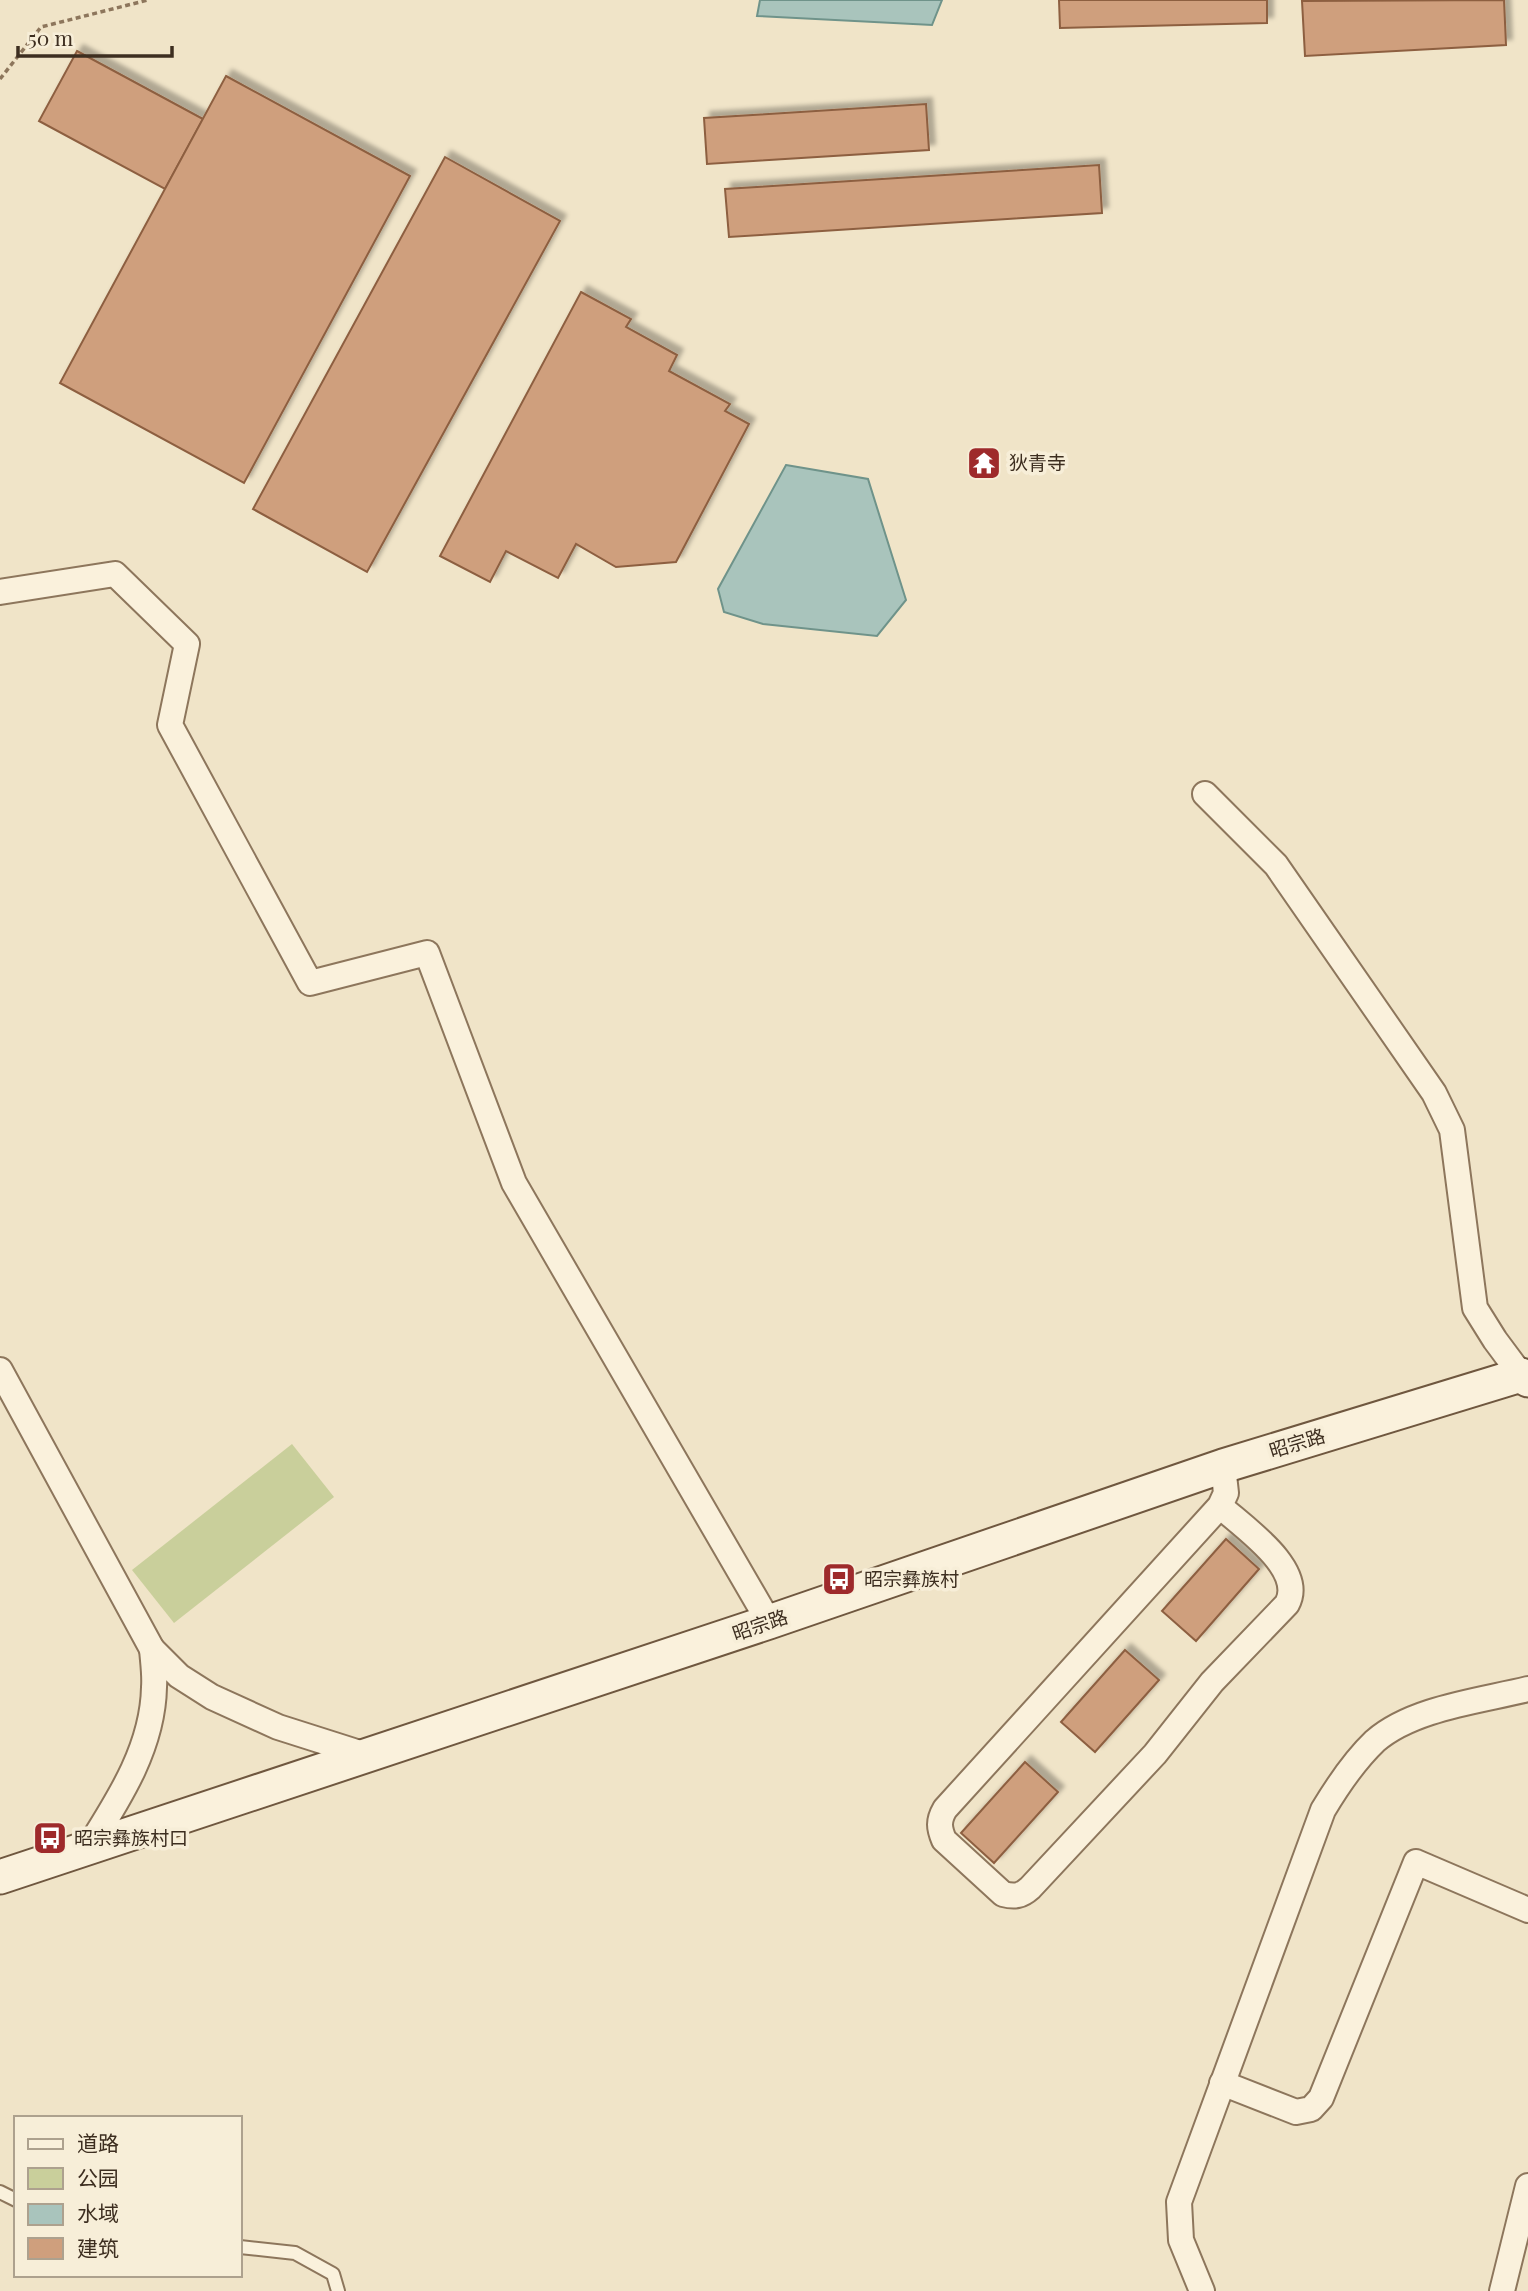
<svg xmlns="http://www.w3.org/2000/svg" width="1528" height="2291" viewBox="0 0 1528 2291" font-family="'Playfair Display','Noto Sans SC',serif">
	<defs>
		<filter id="shadow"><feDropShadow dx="6" dy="-6" stdDeviation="2" flood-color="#0004"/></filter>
	</defs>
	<rect width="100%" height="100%" fill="#f0e4c8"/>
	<path fill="#c9cf9b" d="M292,1444l42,53 -160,126 -42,-53z"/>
	<g fill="#a9c4bc" stroke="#6f938a" stroke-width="2">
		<path d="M760,0h182l-10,25 -175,-9z"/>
		<path d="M786,465l82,14 38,121 -29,36 -114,-12 -39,-12 -6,-23z"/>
	</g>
	<g fill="#cf9f7d" stroke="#8d5f41" stroke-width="2" filter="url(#shadow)">
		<path d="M1059,0h208v23l-207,5z"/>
		<path d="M1504,0l2,45 -201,11 -3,-55z"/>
		<path d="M77,51l126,68 -38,70 -126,-68z"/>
		<path d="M226,76l184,100 -166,307 -184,-100z"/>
		<path d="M926,104l3,46 -222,14 -3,-46z"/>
		<path d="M445,157l115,64 -193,351 -114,-63z"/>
		<path d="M1099,165l3,48 -373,24 -4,-48z"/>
		<path d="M581,292l50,27 -5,8 51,28 -8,16 61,33 -5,7 24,13 -73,138 -60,5 -40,-23 -18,34 -52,-27 -16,31 -50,-26z"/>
		<path d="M1226,1539l33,30 -63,72 -34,-30z"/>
		<path d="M1125,1650l34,30 -64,72 -34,-30z"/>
		<path d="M1025,1762l33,30 -64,71 -33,-30z"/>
	</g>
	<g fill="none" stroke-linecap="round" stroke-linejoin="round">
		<g stroke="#8d765c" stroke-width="16">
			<g id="lane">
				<path d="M0,2192l16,8"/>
				<path d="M240,2247l55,6 38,21 5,17"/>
			</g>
		</g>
		<g stroke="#8d765c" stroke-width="28">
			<g id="street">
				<path d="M0,592l115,-18 72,70 -17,81 140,258 117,-30 87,230 255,439"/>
				<path d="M1205,794l71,71 158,228 18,37 23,178 20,32 26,35"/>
				<path d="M0,1370l152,279"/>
				<path d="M1220,1506c23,21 86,63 67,98l-75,78 -57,72 -125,134c-9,8 -15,9 -27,6l-59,-54c-5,-12 -6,-19 1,-31l275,-303 6,-13 -3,-27"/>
				<path d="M88,1848c31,-49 65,-101 66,-161 1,-12 -1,-25 -2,-38l27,27 33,21 66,30 88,28"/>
				<path d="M1222,2083l74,29 15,-3 10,-11 95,-236 112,48"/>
				<path d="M1202,2291l-21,-51 -2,-38 144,-392c15,-25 31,-49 52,-69 38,-33 105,-40 153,-52"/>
				<path d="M1502,2291l26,-105"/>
			</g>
		</g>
		<g stroke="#6f573f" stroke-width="37">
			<path id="secondary" d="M0,1877l769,-255 454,-156 298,-91 7,5"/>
		</g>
		<path stroke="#8d765c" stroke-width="3.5" stroke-dasharray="5 3.5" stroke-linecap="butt" d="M0,79l41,-52 107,-27"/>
		<use href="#lane" stroke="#faf1dc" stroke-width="12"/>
		<use href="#street" stroke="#faf1dc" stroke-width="24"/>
		<use href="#secondary" stroke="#faf1dc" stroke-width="33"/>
	</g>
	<defs>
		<g id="temple-square" transform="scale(1.75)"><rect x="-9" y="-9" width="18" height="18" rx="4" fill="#9e2a2b" stroke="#f7eed8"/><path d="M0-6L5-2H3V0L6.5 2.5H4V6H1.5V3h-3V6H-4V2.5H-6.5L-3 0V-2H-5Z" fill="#fff"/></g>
		<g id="bus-square" transform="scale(1.75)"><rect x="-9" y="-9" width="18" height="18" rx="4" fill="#9e2a2b" stroke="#f7eed8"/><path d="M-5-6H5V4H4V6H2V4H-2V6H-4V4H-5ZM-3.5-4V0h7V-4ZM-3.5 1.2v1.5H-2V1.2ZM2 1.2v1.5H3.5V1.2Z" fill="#fff"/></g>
	</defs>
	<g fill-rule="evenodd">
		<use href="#temple-square" x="984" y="463"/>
		<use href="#bus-square" x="839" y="1579"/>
		<use href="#bus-square" x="50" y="1838"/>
	</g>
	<g text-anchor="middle" stroke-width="7" stroke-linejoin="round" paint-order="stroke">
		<g font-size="19" fill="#3d2e20" stroke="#f7eed8" text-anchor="start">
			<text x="1009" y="470">狄青寺</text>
			<text x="864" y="1586">昭宗彝族村</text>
			<text x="74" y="1845">昭宗彝族村口</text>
		</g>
		<g font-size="19" fill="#3d2e20" stroke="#f7eed8">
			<text transform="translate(1297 1443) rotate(-17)" y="7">昭宗路</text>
			<text transform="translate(760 1625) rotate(-19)" y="7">昭宗路</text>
		</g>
	</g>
	<rect x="14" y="2116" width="228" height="161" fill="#f7eed8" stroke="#ada18e" stroke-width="2"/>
	<rect x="28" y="2139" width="35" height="10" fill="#faf1dc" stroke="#ada18e" stroke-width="2"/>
	<text x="77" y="2151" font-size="21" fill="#3d2e20">道路</text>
	<rect x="28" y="2168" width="35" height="21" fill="#c9cf9b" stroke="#ada18e" stroke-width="2"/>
	<text x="77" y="2186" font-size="21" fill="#3d2e20">公园</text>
	<rect x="28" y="2204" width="35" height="21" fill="#a9c4bc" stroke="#ada18e" stroke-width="2"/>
	<text x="77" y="2221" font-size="21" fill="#3d2e20">水域</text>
	<rect x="28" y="2238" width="35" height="21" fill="#cf9f7d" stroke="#ada18e" stroke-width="2"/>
	<text x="77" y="2256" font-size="21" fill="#3d2e20">建筑</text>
	<path d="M18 46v10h154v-10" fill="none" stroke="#3d2e20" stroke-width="3.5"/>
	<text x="28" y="46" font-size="21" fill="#3d2e20" stroke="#f7eed8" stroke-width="5" paint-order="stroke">50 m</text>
</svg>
